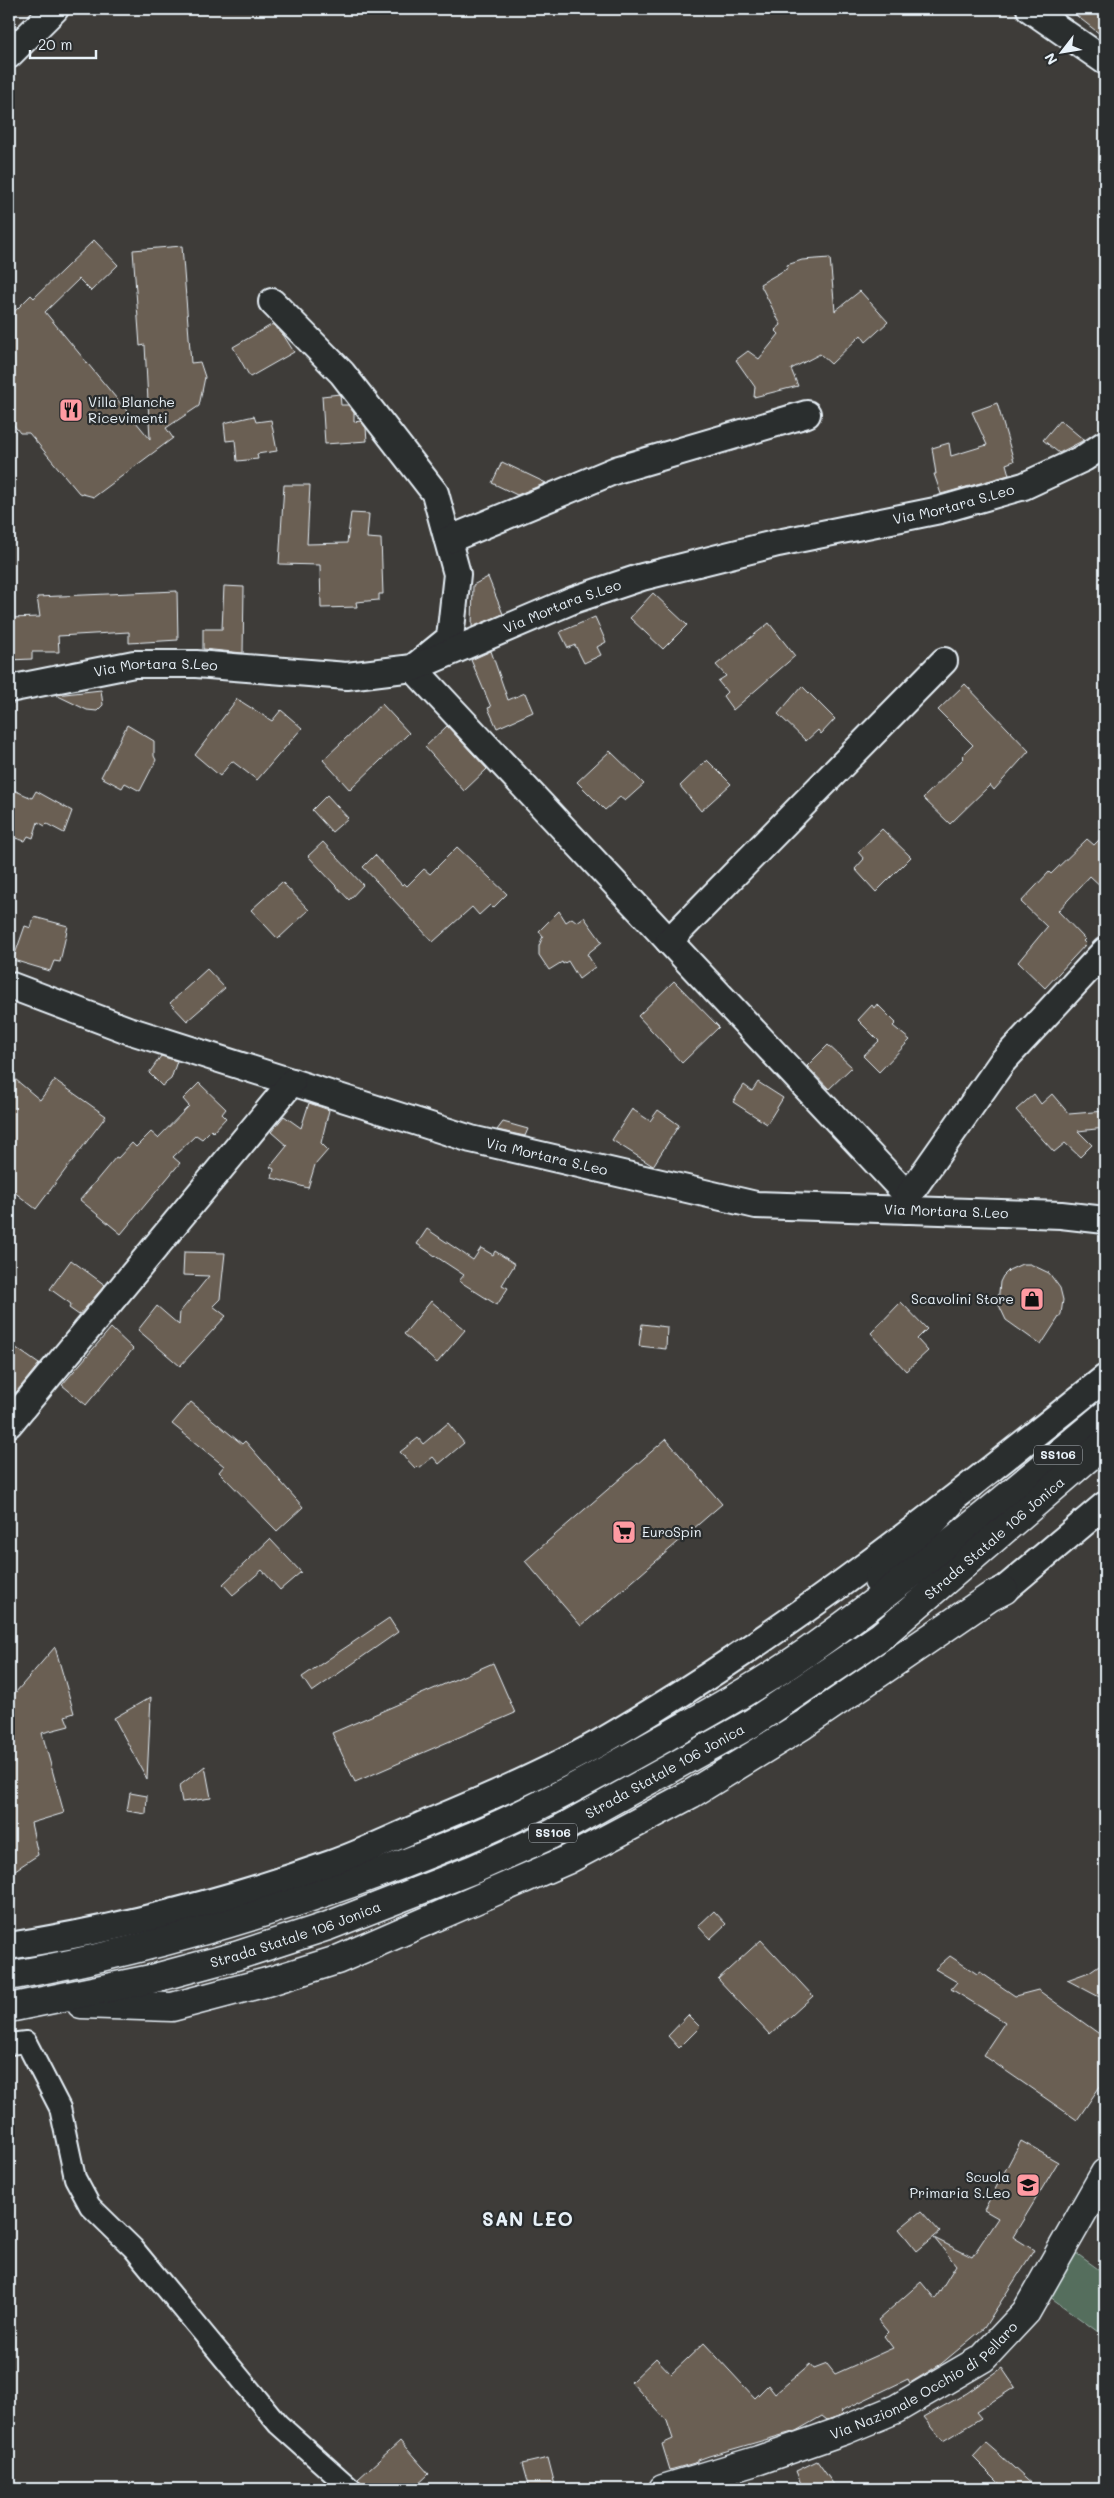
<svg xmlns="http://www.w3.org/2000/svg" width="1114" height="2498" viewBox="0 0 1114 2498" font-family="Mali,sans-serif">
	<rect width="100%" height="100%" fill="#3e3c39"/>
	<filter id="ink" filterUnits="userSpaceOnUse"><feTurbulence type="fractalNoise" baseFrequency=".02" numOctaves="2"/><feDisplacementMap in="SourceGraphic" scale="10" xChannelSelector="R" yChannelSelector="G"/><feConvolveMatrix kernelMatrix="1 2 1 2 8 2 1 2 1" color-interpolation-filters="sRGB"/></filter>
	<g filter="url(#ink)">
		<path fill="#546e5d" stroke="#9eb0aa" d="M1076,2253l29,21v63l-59,-43z"/>
		<g fill="#6b5e52" stroke="#e8f1f8">
			<path d="M1068,9h37v29z"/>
			<path d="M94,240l24,25 -27,26 -12,-12 -34,33 105,127 -5,-94 -5,1 -7,-96 49,-4 9,117 9,-1 5,15 -6,29 -33,22 7,10 -79,59 -15,-4 -50,-60h-9l-11,-14v-102l22,-22 3,3z"/>
			<path d="M830,258l5,53 25,-20 28,31 -22,20 -5,-7 -30,29 -11,-10 -29,15 7,17 -44,11 1,-10 -19,-27 12,-9 11,8 20,-25 -4,-4 6,-5 -21,-41 28,-16 -1,-3 15,-5z"/>
			<path d="M273,324l11,12 10,16 -44,25 -17,-30z"/>
			<path d="M340,394l1,11h7l6,8v9l7,-1 5,7 1,13 -42,3 -3,-48z"/>
			<path d="M997,403l17,58 -8,3 3,11 -68,19 -7,-20h2l-4,-26 17,-5 2,13 36,-11 -15,-33z"/>
			<path d="M254,416l2,6 15,-2 6,31 -20,3 1,5 -21,2 -2,-21 -9,1 -2,-18z"/>
			<path d="M1060,420l24,20 -25,13 -16,-13z"/>
			<path d="M502,462l44,21 -29,12 -25,-12z"/>
			<path d="M284,485h26l-3,59 40,-1 4,-30 18,1 -2,24 14,1 2,55h-4v6l-23,2 1,5 -36,1 -1,-43 -41,-1z"/>
			<path d="M488,577l15,37 -31,13 1,-42z"/>
			<path d="M224,586l20,1 -1,66 -40,-4v-20h19z"/>
			<path d="M177,591l1,49 -49,3v-11l-71,4 1,16h-27v7l-23,1v-42l31,-1 -3,-20z"/>
			<path d="M653,593l34,32 -24,24 -33,-31z"/>
			<path d="M595,617l11,25 -9,5 4,8 -17,8 -9,-18 -7,3 -8,-16z"/>
			<path d="M769,623l26,33 -62,54 -10,-14 4,-4 -9,-11 8,-5 -10,-11z"/>
			<path d="M491,651l17,49 17,-7 8,19 -36,16 -9,-20 3,-1 -20,-47z"/>
			<path d="M965,684l64,67 -35,39 -4,-5 -40,39 -27,-26 41,-40 -2,-2 11,-11 -35,-35z"/>
			<path d="M802,686l33,33 -14,15 -3,-4 -12,11 -28,-27z"/>
			<path d="M101,690l2,15 -6,6 -10,-1 -31,-15z"/>
			<path d="M237,699l35,22 9,-11 21,18 -45,52 -25,-19 -12,15 -25,-21z"/>
			<path d="M382,704l27,29 -59,57 -27,-30z"/>
			<path d="M127,725l27,16v15l2,4 -16,31 -15,-8 -3,5 -21,-11z"/>
			<path d="M447,726l40,43 -23,22 -39,-44z"/>
			<path d="M610,751l34,33 -19,17 -5,-4 -15,13 -28,-28z"/>
			<path d="M707,760l24,24 -30,27 -21,-25z"/>
			<path d="M9,788l23,10 4,-7 36,20 -8,22 -17,-9 -2,2 -7,-4 -5,16 -5,-2 -3,5 -16,-5z"/>
			<path d="M327,795l21,23 -16,14 -20,-22z"/>
			<path d="M882,829l29,28 -35,35 -21,-23 9,-10 -6,-7z"/>
			<path d="M1105,834v56l-15,-14 -32,35 27,28 -2,2 3,3 -41,44 -27,-26 29,-35 -26,-25 28,-30 2,2 36,-35 7,6z"/>
			<path d="M323,842l40,43 -14,15 -41,-44z"/>
			<path d="M457,847l50,47 -14,14 -3,-3 -11,10 -7,-8 -39,35 -70,-75 12,-12 27,30 2,-2 3,3 17,-17 6,5z"/>
			<path d="M282,882l27,28 -31,29 -27,-29z"/>
			<path d="M559,911l7,11 6,-4 5,4 7,-5 18,25 -15,12 8,13 -16,12 -11,-18 -5,3 -1,-2 -13,8 -10,-15v-9l4,-10 -4,-5z"/>
			<path d="M34,917l34,9 -8,36 -6,-1 -4,10 -37,-11 12,-34 6,2z"/>
			<path d="M207,969l18,19 -38,33 -17,-18z"/>
			<path d="M674,981l45,46 -37,36 -44,-47z"/>
			<path d="M877,1004l19,19 -3,3 17,14 -31,32 -16,-16 16,-15 -21,-21 14,-15 2,3z"/>
			<path d="M828,1045l24,22 -23,22 -22,-23z"/>
			<path d="M161,1056l16,5 -6,18 -9,7 -13,-13z"/>
			<path d="M9,1074l31,26 15,-20 51,36 -70,93 -27,-21z"/>
			<path d="M758,1082l25,16 -16,26 -34,-22 11,-17 8,6z"/>
			<path d="M199,1083l27,26 -4,5 4,4 -13,14 -2,-2 -9,9 -6,-4 -23,22 7,6 -59,71 -41,-34 36,-43 2,1 14,-15 4,4 15,-15 7,6 31,-32 -6,-7z"/>
			<path d="M1034,1094l7,10 11,-10 17,20 36,-3v17l-27,3 14,14 -12,12 -15,-14 -11,9 -38,-42z"/>
			<path d="M309,1103l20,7 -8,33 7,7 -13,15 -7,23 -36,-10 2,-9 -4,-2 17,-21 -16,-14 13,-16 17,12z"/>
			<path d="M632,1109l18,12 8,-11 21,15 -26,41 -41,-26z"/>
			<path d="M503,1122l25,7 -3,7 -28,-6z"/>
			<path d="M427,1229l46,31 8,-12 12,7 2,-4 20,13 -13,21 6,3 -11,17 -38,-24 5,-6 -47,-31z"/>
			<path d="M184,1252l41,1 -5,46 -7,7 13,10 -46,50 -42,-36 19,-24 22,19 1,-13 29,-36 -26,-1z"/>
			<path d="M71,1260l34,25 -26,30 -10,-7 2,-4 -21,-15z"/>
			<path d="M1022,1264h8l19,9 11,15 3,12 -2,14 -20,31 -35,-25 -8,-17 2,-21 3,-6 6,-6z"/>
			<path d="M431,1301l34,29 -28,33 -33,-29z"/>
			<path d="M901,1302l26,27 -10,10 11,12 -22,20 -35,-38z"/>
			<path d="M642,1324l25,3 -1,22 -27,-3z"/>
			<path d="M111,1328l22,21 -47,56 -24,-20z"/>
			<path d="M9,1343l30,21 -30,37z"/>
			<path d="M191,1402l51,42 3,-3 58,66 -26,24 -58,-59 5,-6 -52,-42z"/>
			<path d="M448,1423l16,20 -25,21 -6,-7 -14,11 -2,-2 -2,2 -15,-16 18,-14 5,6z"/>
			<path d="M666,1439l56,65 -141,122 -56,-65z"/>
			<path d="M270,1539l31,33 -21,18 -18,-20 -29,25 -10,-11z"/>
			<path d="M389,1618l9,14 -86,60 -10,-15z"/>
			<path d="M55,1647l19,66 -9,3 4,10 -27,7 22,80 -33,10 7,32 -29,19v-174z"/>
			<path d="M493,1663l22,50 -160,69 -23,-49z"/>
			<path d="M151,1697l-4,82 -33,-61z"/>
			<path d="M205,1766l6,32 -29,4 -3,-16z"/>
			<path d="M130,1793l17,3 -1,18 -19,-3z"/>
			<path d="M714,1911l12,13 -16,15 -12,-13z"/>
			<path d="M761,1940l52,56 -43,39 -52,-56z"/>
			<path d="M950,1956l27,18 3,-2 35,24 23,-6 67,48v41l-28,41 -94,-65 22,-33 -54,-33 6,-7 -22,-13z"/>
			<path d="M1105,1961v39l-38,-20 22,-8z"/>
			<path d="M688,2015l12,12 -21,21 -11,-12z"/>
			<path d="M1021,2141l37,21 -45,75 21,13 -50,78 -43,36 -31,19 -2,-4 -67,32 3,3 -17,6 -5,-4 -26,15 -87,25 -11,4v2l-28,8 -8,-26 11,-5 -6,-18 -36,-39 25,-24 15,16 33,-31 51,55 13,-13 7,9 35,-30 4,5 13,-5 8,10 58,-26 -9,-12 4,-4 -10,-12 43,-38 14,17 21,-34 -22,-27 38,19 26,-39 -14,-8z"/>
			<path d="M921,2211l19,21 -23,19 -18,-22z"/>
			<path d="M1002,2368l13,19 -39,25 5,6 -38,23 -19,-24 43,-24z"/>
			<path d="M400,2441l29,33 -16,15h-50l-5,-10z"/>
			<path d="M986,2443l15,13 36,33h-32l-32,-32z"/>
			<path d="M548,2458l8,31h-27l-7,-25z"/>
			<path d="M817,2461l20,28h-34l-7,-18z"/>
		</g>
		<g fill="none" stroke-linecap="round" stroke-linejoin="round">
			<g stroke="#e8f1f8" stroke-width="24">
				<path id="pedestrian" d="M9,2044l17,-2 34,66 15,70 15,28 43,42 145,176 73,65"/>
			</g>
			<g stroke="#e8f1f8" stroke-width="30">
				<g id="minor">
					<path d="M1030,9l75,52"/>
					<path d="M9,55l46,-46"/>
					<path d="M272,302l70,71 93,120 22,81 -7,64 -37,30 495,528 -1,14"/>
					<path d="M448,540l168,-70 191,-56"/>
					<path id="s1" d="M9,689l125,-25h62l151,12 66,-8 160,-68 69,-23 136,-34 162,-33 84,-24 60,-28 21,-14"/>
					<path d="M669,941l275,-280"/>
					<path id="s2" d="M9,985l119,45 343,109 285,66 305,10 44,5"/>
					<path d="M908,1196l94,-134 103,-111"/>
					<path d="M9,1424l283,-342"/>
					<path d="M1004,1590l101,-85"/>
					<path d="M9,1946c109,-17 218,-45 322,-82 34,-12 66,-28 99,-42 58,-24 116,-49 171,-80 180,-104 343,-234 504,-364"/>
				</g>
			</g>
			<g stroke="#e8f1f8" stroke-width="31">
				<g id="tertiary">
					<path id="s3" d="M663,2489l96,-29 86,-30 51,-21 87,-51 43,-46 79,-139"/>
				</g>
			</g>
			<g stroke="#e8f1f8" stroke-width="31">
				<g id="trunk">
					<path d="M878,1581l72,-78"/>
					<path d="M9,1976c154,-28 305,-75 450,-134 72,-29 139,-67 207,-105 52,-29 106,-59 155,-95 98,-71 191,-149 284,-227"/>
					<path d="M81,2004l91,3 95,-25 70,-22 230,-100 124,-66 112,-69 187,-128 14,-7"/>
					<path id="s4" d="M9,2008l142,-29 85,-23 92,-30 146,-57 76,-34 202,-112 129,-87 224,-193"/>
				</g>
			</g>
			<use href="#pedestrian" stroke="#2a2d2e" stroke-width="20"/>
			<use href="#minor" stroke="#2a2d2e" stroke-width="26"/>
			<use href="#tertiary" stroke="#2a2d2e" stroke-width="28"/>
			<use href="#trunk" stroke="#2a2d2e" stroke-width="28"/>
		</g>
	</g>
	<defs>
		<g id="restaurant-square" transform="scale(1.25)"><rect x="-9" y="-9" width="18" height="18" rx="4" fill="#ff9aa2" stroke="#2a2d2e"/><path d="M-5-6h1v4h1v-4h1v4h1v-4h1v5L-1.5 .5V6h-2V.5L-5-1ZM5-6V6H3V1.5H1.5Q1.5-4 5-6Z" fill="#111"/></g>
		<g id="shop-square" transform="scale(1.25)"><rect x="-9" y="-9" width="18" height="18" rx="4" fill="#ff9aa2" stroke="#2a2d2e"/><path d="M-5-2.5h2.3a2.7 3.5 0 0 1 5.4 0H5L5.5 6h-11ZM-1.5-2.5h3a1.5 2.3 0 0 0-3 0Z" fill="#111"/></g>
		<g id="supermarket-square" transform="scale(1.25)"><rect x="-9" y="-9" width="18" height="18" rx="4" fill="#ff9aa2" stroke="#2a2d2e"/><path d="M-6-5.5h2.5l.6 2H6L4.5 2H-2.5L-4.4-4H-6ZM-1.5 3.2a1.3 1.3 0 1 0 .1 0ZM3 3.2a1.3 1.3 0 1 0 .1 0Z" fill="#111"/></g>
		<g id="school-square" transform="scale(1.25)"><rect x="-9" y="-9" width="18" height="18" rx="4" fill="#ff9aa2" stroke="#2a2d2e"/><path d="M0-5L7-2L0 1L-7-2ZM-4 1L0 2.5L4 1V4Q0 6-4 4Z" fill="#111"/></g>
	</defs>
	<g fill-rule="evenodd">
		<use href="#restaurant-square" x="71" y="410"/>
		<use href="#shop-square" x="1032" y="1299"/>
		<use href="#supermarket-square" x="624" y="1532"/>
		<use href="#school-square" x="1028" y="2185"/>
	</g>
	<g text-anchor="middle" stroke-width="4.5" stroke-linejoin="round" paint-order="stroke">
		<g fill="#2a2d2e" stroke="#afb6bb" stroke-width="1">
			<rect x="1034" y="1445.5" width="48" height="19" rx="4"/>
			<rect x="529" y="1823.5" width="48" height="19" rx="4"/>
		</g>
		<g font-size="12" font-weight="bold" fill="#e8f1f8">
			<text x="1058" y="1459">SS106</text>
			<text x="553" y="1837">SS106</text>
		</g>
		<g font-size="14" fill="#e8f1f8" stroke="#2a2d2e" text-anchor="start">
			<text x="88" y="407">Villa Blanche<tspan x="88" dy="16">Ricevimenti</tspan></text>
			<text x="1014" y="1304" text-anchor="end">Scavolini Store</text>
			<text x="642" y="1537">EuroSpin</text>
			<text x="1010" y="2182" text-anchor="end">Scuola<tspan x="1010" dy="16">Primaria S.Leo</tspan></text>
		</g>
		<g font-size="14" fill="#e8f1f8" stroke="#2a2d2e">
			<text dy="5" stroke="none"><textPath href="#s1" startOffset="974">Via Mortara S.Leo</textPath></text>
			<text dy="5" stroke="none"><textPath href="#s1" startOffset="569">Via Mortara S.Leo</textPath></text>
			<text dy="5" stroke="none"><textPath href="#s1" startOffset="149">Via Mortara S.Leo</textPath></text>
			<text dy="5" stroke="none"><textPath href="#s2" startOffset="565">Via Mortara S.Leo</textPath></text>
			<text dy="5" stroke="none"><textPath href="#s2" startOffset="970">Via Mortara S.Leo</textPath></text>
			<text dy="5" stroke="none"><textPath href="#s4" startOffset="1106">Strada Statale 106 Jonica</textPath></text>
			<text dy="5" stroke="none"><textPath href="#s4" startOffset="701">Strada Statale 106 Jonica</textPath></text>
			<text dy="5" stroke="none"><textPath href="#s4" startOffset="296">Strada Statale 106 Jonica</textPath></text>
			<text dy="5" stroke="none"><textPath href="#s3" startOffset="285">Via Nazionale Occhio di Pellaro</textPath></text>
		</g>
		<g font-size="19" font-weight="bold" letter-spacing="1" fill="#e8f1f8" stroke="#2a2d2e">
			<text x="528" y="2226">SAN LEO</text>
		</g>
	</g>
	<rect width="1114" height="2498" fill="none" stroke="#2a2d2e" stroke-width="30"/>
	<rect x="15" y="15" width="1084" height="2468" fill="none" stroke="#e8f1f8" stroke-width="2" filter="url(#ink)"/>
	<g transform="translate(1062 52) rotate(239)" stroke="#2a2d2e" stroke-width="4" paint-order="stroke">
	<path d="M0-4L9 19L0 12L-9 19Z" fill="#e8f1f8"/>
	<text y="-8" font-size="14" font-weight="bold" text-anchor="middle" fill="#e8f1f8">N</text>
	</g>
	<path d="M30 50v8h66v-8" fill="none" stroke="#e8f1f8" stroke-width="2.5"/>
	<text x="38" y="50" font-size="15" fill="#e8f1f8" stroke="#2a2d2e" stroke-width="4" paint-order="stroke">20 m</text>
</svg>
